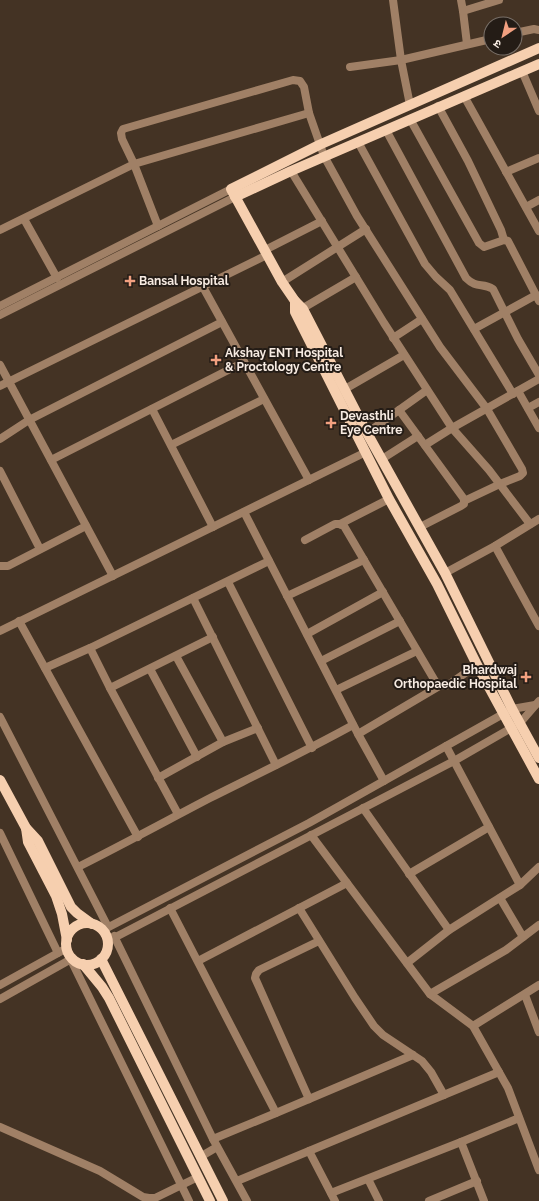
<svg xmlns="http://www.w3.org/2000/svg" width="539" height="1201" viewBox="0 0 539 1201" font-family="Raleway,'Noto Sans Devanagari',sans-serif">
	<rect width="100%" height="100%" fill="#443324"/>
	<g fill="none" stroke-linecap="round" stroke-linejoin="round">
		<g stroke="#a08066" stroke-width="8">
			<path d="M393,0l8,60 9,45"/>
			<path d="M461,0l2,11 4,33"/>
			<path d="M463,11l36,-11"/>
			<path d="M515,33l19,-4 5,1"/>
			<path d="M350,67l51,-7 90,-21"/>
			<path d="M522,71l17,40"/>
			<path d="M464,96l75,135"/>
			<path d="M438,106l30,55 33,69 3,10"/>
			<path d="M410,119l69,124 5,4 20,-7 4,1 31,60"/>
			<path d="M386,130l80,148c11,11 16,4 27,11l25,50 21,36"/>
			<path d="M358,142l67,122 11,13 14,13 63,104"/>
			<path d="M291,171l93,152 68,105 37,42 41,54"/>
			<path d="M506,172l33,-14"/>
			<path d="M526,207l13,-7"/>
			<path d="M24,219l33,59"/>
			<path d="M158,226l-24,-62 -12,-25 -1,-6 2,-4 170,-49 7,1 4,6 5,26 15,43 33,60 83,131 47,62 35,60 1,4 -3,3 -20,8 -36,17"/>
			<path d="M0,230l134,-66 175,-51"/>
			<path d="M265,250l57,-29"/>
			<path d="M282,282l84,-53"/>
			<path d="M203,287l106,193"/>
			<path d="M0,306l231,-117"/>
			<path d="M298,311l58,-34"/>
			<path d="M0,315l235,-118"/>
			<path d="M474,329l62,-34"/>
			<path d="M393,338l29,-19"/>
			<path d="M0,365l113,211"/>
			<path d="M0,386l267,-131"/>
			<path d="M345,389l59,-34"/>
			<path d="M518,391l21,37"/>
			<path d="M528,408l11,-6"/>
			<path d="M152,409l61,118"/>
			<path d="M399,410l65,89v5l-3,2 -41,21"/>
			<path d="M367,433l60,-43"/>
			<path d="M0,439l29,-19 193,-98"/>
			<path d="M171,445l93,-46"/>
			<path d="M425,445l27,-17 87,-49"/>
			<path d="M382,459l36,-23"/>
			<path d="M51,460l193,-98"/>
			<path d="M0,471l40,78"/>
			<path d="M244,512l114,222 26,47"/>
			<path d="M340,524l49,-25"/>
			<path d="M305,540l30,-16h4l5,2 91,155c4,4 8,6 13,4l29,-20"/>
			<path d="M495,546l44,80"/>
			<path d="M0,566h8l78,-40"/>
			<path d="M445,573l50,-27 44,-27"/>
			<path d="M228,582l84,166"/>
			<path d="M287,596l77,-36"/>
			<path d="M193,598l83,167"/>
			<path d="M19,621l119,216"/>
			<path d="M0,631l366,-179"/>
			<path d="M307,634l76,-42"/>
			<path d="M90,648l20,40 68,126"/>
			<path d="M176,656l47,86"/>
			<path d="M321,661l79,-40"/>
			<path d="M45,668l45,-20 179,-87"/>
			<path d="M150,669l47,88"/>
			<path d="M110,688l103,-51"/>
			<path d="M336,690l81,-39"/>
			<path d="M0,717l108,210"/>
			<path d="M358,734l83,-49"/>
			<path d="M446,746l74,139"/>
			<path d="M158,778l65,-36 35,-14"/>
			<path d="M363,808l86,122"/>
			<path d="M0,833l58,120"/>
			<path d="M311,835l119,159 43,32 35,62 31,82"/>
			<path d="M78,867c44,-22 88,-46 132,-69 48,-24 96,-47 143,-73"/>
			<path d="M409,874l80,-47"/>
			<path d="M500,898l23,39"/>
			<path d="M170,908l106,205"/>
			<path d="M299,908l56,90 19,28 9,9 39,26 9,11 13,23"/>
			<path d="M103,930l206,-107 203,-114 23,-4"/>
			<path d="M114,936l99,203 34,62"/>
			<path d="M108,941l346,-180 66,-38 19,-22"/>
			<path d="M71,960l118,241"/>
			<path d="M198,961l149,-78"/>
			<path d="M407,963l42,-33 71,-45 19,-18"/>
			<path d="M0,985l67,-37"/>
			<path d="M430,994l76,-44 33,-25"/>
			<path d="M525,995l14,37"/>
			<path d="M0,999l73,-41"/>
			<path d="M473,1026l66,-41"/>
			<path d="M309,1099l-54,-121 1,-4 3,-4 60,-29"/>
			<path d="M0,1127l100,44 43,26 6,1h6l43,-21"/>
			<path d="M213,1139l63,-26 137,-58"/>
			<path d="M461,1142l23,59"/>
			<path d="M309,1151l26,50"/>
			<path d="M200,1157l17,-10"/>
			<path d="M368,1179l11,22"/>
			<path d="M237,1181l262,-109"/>
			<path d="M331,1193l130,-51 58,-24"/>
			<path d="M429,1201l48,-20"/>
		</g>
		<g stroke="#f6cfaf" stroke-width="10">
			<path d="M539,48l-220,97 -88,44 51,93 13,19 8,8 64,124 78,140 67,136 27,49"/>
			<path d="M235,197l56,-26 248,-107"/>
			<path d="M295,301v11l94,187 48,85 40,81 62,114"/>
			<path d="M0,780l26,48 12,13 33,66 6,6 15,11"/>
			<path d="M26,828l2,14 28,54 6,18 5,26"/>
			<circle cx="87" cy="944" r="21"/>
			<path d="M101,959l122,242"/>
			<path d="M83,964l19,23 7,11 101,203"/>
		</g>
	</g>
	<g fill="#f2a080" stroke="#241c16" stroke-width="1.5">
		<path d="M128 275h4v4h4v4h-4v4h-4v-4h-4v-4h4z"/>
		<path d="M214 354h4v4h4v4h-4v4h-4v-4h-4v-4h4z"/>
		<path d="M329 417h4v4h4v4h-4v4h-4v-4h-4v-4h4z"/>
		<path d="M524 671h4v4h4v4h-4v4h-4v-4h-4v-4h4z"/>
	</g>
	<g text-anchor="middle" stroke-width="4" stroke-linejoin="round" paint-order="stroke">
		<g font-size="12" font-weight="bold" fill="#f7ebe2" stroke="#241c16" text-anchor="start">
			<text x="139" y="285">Bansal Hospital</text>
			<text x="225" y="357">Akshay ENT Hospital<tspan x="225" dy="14">&amp; Proctology Centre</tspan></text>
			<text x="340" y="420">Devasthli<tspan x="340" dy="14">Eye Centre</tspan></text>
			<text x="517" y="674" text-anchor="end">Bhardwaj<tspan x="517" dy="14">Orthopaedic Hospital</tspan></text>
		</g>
	</g>
	<g transform="translate(503 36) rotate(215)"><circle r="19" fill="#241c16" stroke="#786f68"/>
	<path d="M0-3L7 15L0 10L-7 15Z" fill="#f2a080"/>
	<text y="-6" font-size="11" font-weight="bold" text-anchor="middle" fill="#f7ebe2">उ</text>
	</g>
</svg>
